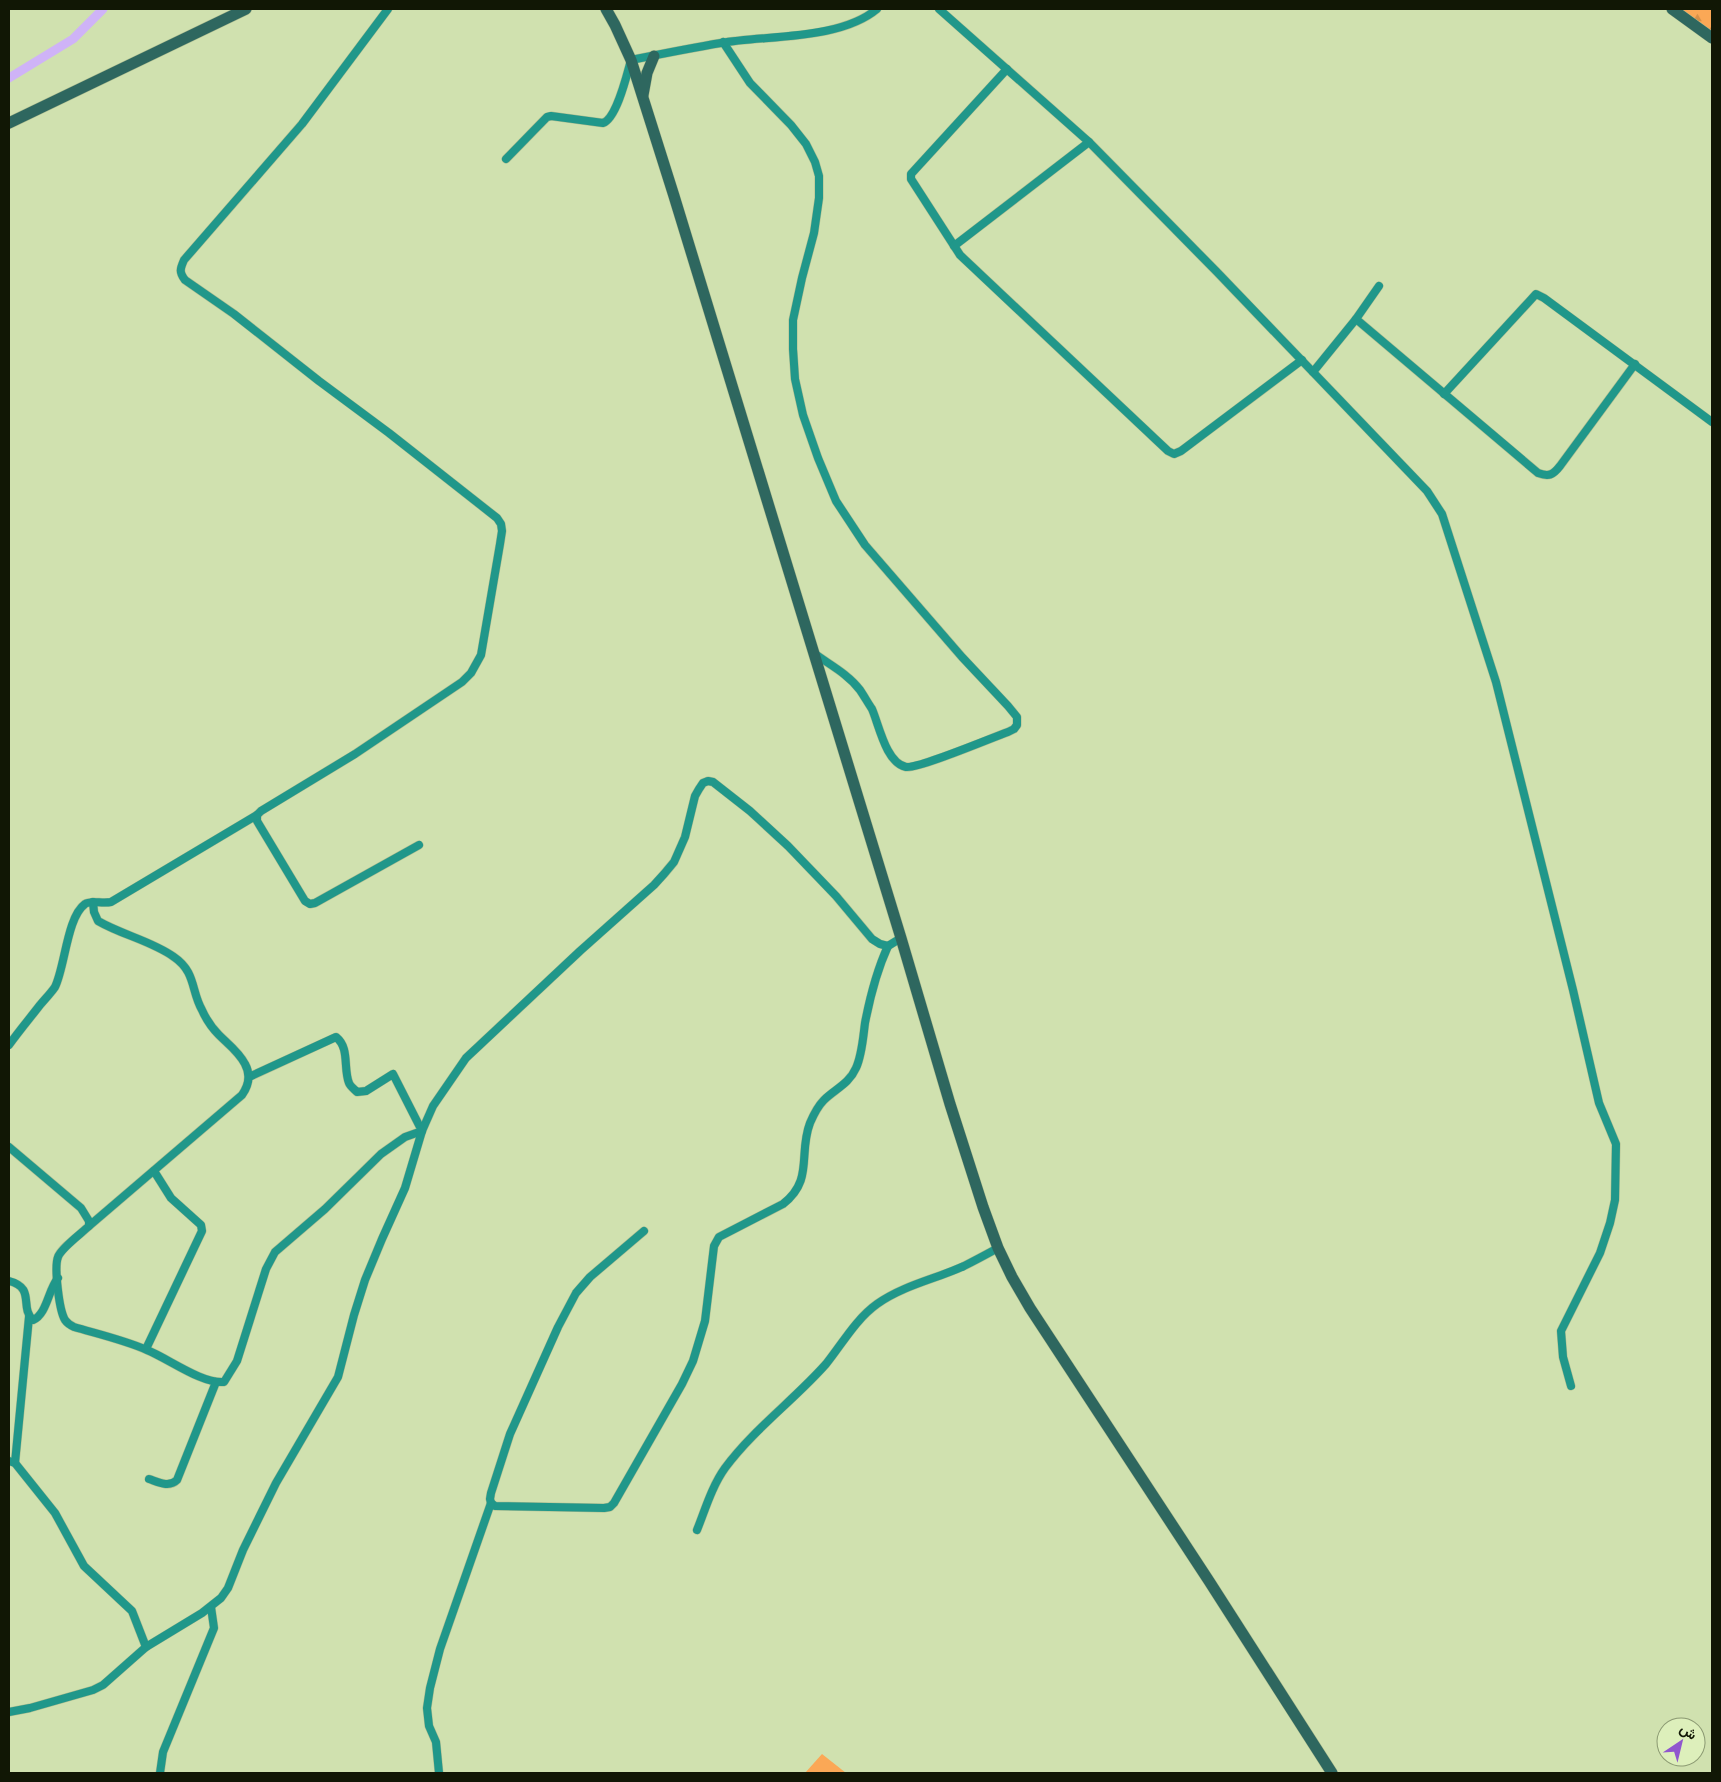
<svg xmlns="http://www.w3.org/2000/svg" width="1721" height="1782" viewBox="0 0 1721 1782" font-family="Quicksand,Vazirmatn,sans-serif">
	<defs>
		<pattern id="forest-firs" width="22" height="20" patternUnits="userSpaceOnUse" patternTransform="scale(1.25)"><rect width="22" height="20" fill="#fba856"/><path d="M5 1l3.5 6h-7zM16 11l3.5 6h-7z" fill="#d69049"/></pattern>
	</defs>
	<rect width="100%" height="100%" fill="#d0e1af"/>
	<path fill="url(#forest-firs)" d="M1672,9h40v28z"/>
	<path fill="#fba856" d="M822,1754l24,19h-41z"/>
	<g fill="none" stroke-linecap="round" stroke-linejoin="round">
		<path stroke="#cfb3f7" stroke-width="9" d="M9,78l64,-39 30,-30"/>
		<g stroke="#aebd90" stroke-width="9">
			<g id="street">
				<path d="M388,9l-86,115 -118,136c-4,9 -5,12 1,20l49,34 85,67 70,52 108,85 4,6 1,7 -2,13 -19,111 -10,18 -9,9 -107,72 -94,57 -4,4v6l48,80 5,3 5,-1 104,-58"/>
				<path d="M939,9l150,133 127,129 211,220 15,23 54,168 77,308 26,113 17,41 -1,56 -5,23 -10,30 -39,78 2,26 8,29"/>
				<path d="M723,42l27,41 41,42 15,19 9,18 4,14v22l-5,35 -12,45 -9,42v29l2,30 8,36 15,43 18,43 29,44 97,112 46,49 9,11v8l-3,4 -6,3c-17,6 -90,37 -102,35 -20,-4 -27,-42 -34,-58 -4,-6 -8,-13 -12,-19 -12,-16 -30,-25 -45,-36"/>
				<path d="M1007,69l-96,105v5l49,76 208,196 6,3 7,-3 121,-91"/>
				<path d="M506,159l41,-42 4,-1 52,7c14,-5 24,-49 28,-63 30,-6 60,-12 90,-17 47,-8 119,-3 156,-34"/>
				<path d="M954,246l135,-104"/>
				<path d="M1356,319l182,154c11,4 15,2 22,-7l75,-102"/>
				<path d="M1313,372l43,-53 23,-33"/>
				<path d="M1444,394l92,-100 8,4 168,124"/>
				<path d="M9,1045c10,-14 21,-27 31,-40 5,-6 11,-12 15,-18 10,-20 12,-70 30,-83 5,-4 18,0 26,-2l146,-87"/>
				<path d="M9,1147l72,61 8,13v5c-7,7 -28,22 -31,31 -4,10 1,53 7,63 2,3 5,5 9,7 24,7 50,13 73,23 22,9 55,34 77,32l13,-21 29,-92 9,-17 50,-43 56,-55 24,-17 17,-6 -29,-57 -27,17 -9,1c-3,-3 -7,-6 -8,-9 -6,-15 1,-35 -13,-46l-87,40"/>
				<path d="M89,1226l153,-131c7,-10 9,-20 3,-31 -6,-12 -17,-20 -26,-29 -7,-7 -13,-16 -17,-25 -11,-19 -6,-38 -28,-53 -22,-16 -52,-22 -76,-36l-4,-9 -1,-10"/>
				<path d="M9,1281c27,7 10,26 24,39 14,-6 15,-30 25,-42"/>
				<path d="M146,1349l56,-118 -1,-6 -30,-27 -17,-27"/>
				<path d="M9,1461l6,2 40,50 29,53 48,45 14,36"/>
				<path d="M15,1463l14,-146"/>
				<path d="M149,1479c9,3 20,9 28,1l39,-98"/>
				<path d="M491,1503l4,3 109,2 6,-1 4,-4 68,-119 11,-23 12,-40 9,-75 5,-9 64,-33c31,-24 15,-50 27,-81 3,-7 8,-17 14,-23 11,-11 25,-16 32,-32 6,-13 7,-30 9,-45 5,-26 12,-53 23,-77"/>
				<path d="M697,1530c8,-20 15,-44 28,-62 29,-39 69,-68 101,-104 16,-20 30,-45 51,-60 27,-19 59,-25 87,-38 12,-6 23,-12 34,-18"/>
				<path d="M9,1712l21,-4 63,-18 10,-5 43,-38 56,-34 19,-15 7,-10 15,-38 33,-67 62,-106 16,-62 11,-35 17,-41 23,-51 17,-57 11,-25 33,-48 114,-107 74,-66 10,-11 10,-12 11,-25 10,-41 4,-7 4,-6 5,-2 5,1 37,29 38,35 48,50 36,43 8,5 8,2 13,-8"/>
				<path d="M160,1773l3,-21 51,-124 -3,-21"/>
				<path d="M439,1773l-3,-31 -7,-16 -2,-18 3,-20 10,-39 51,-146 -1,-4 1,-6 19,-59 48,-107 18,-34 14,-16 54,-46"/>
			</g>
		</g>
		<g stroke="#aebd90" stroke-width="12">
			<g id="secondary">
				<path d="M606,9l9,16 16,35 43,136 227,742 49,166 33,103 15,41 14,29 18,31 179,273 123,192"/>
				<path d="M1672,9l40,29"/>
				<path d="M643,95l4,-22 7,-17"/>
				<path d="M9,123l237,-114"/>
			</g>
		</g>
		<use href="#street" stroke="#20978a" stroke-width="8"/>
		<use href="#secondary" stroke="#2e675f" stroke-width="11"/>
	</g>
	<rect width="1721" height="1782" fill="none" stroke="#111705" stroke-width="20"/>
	<g transform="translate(1681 1742) rotate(35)"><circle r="24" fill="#ddefbb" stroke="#8b9972"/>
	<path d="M0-4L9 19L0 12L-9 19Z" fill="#9056ce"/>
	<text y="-8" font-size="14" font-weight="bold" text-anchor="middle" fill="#111705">ش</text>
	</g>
</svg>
